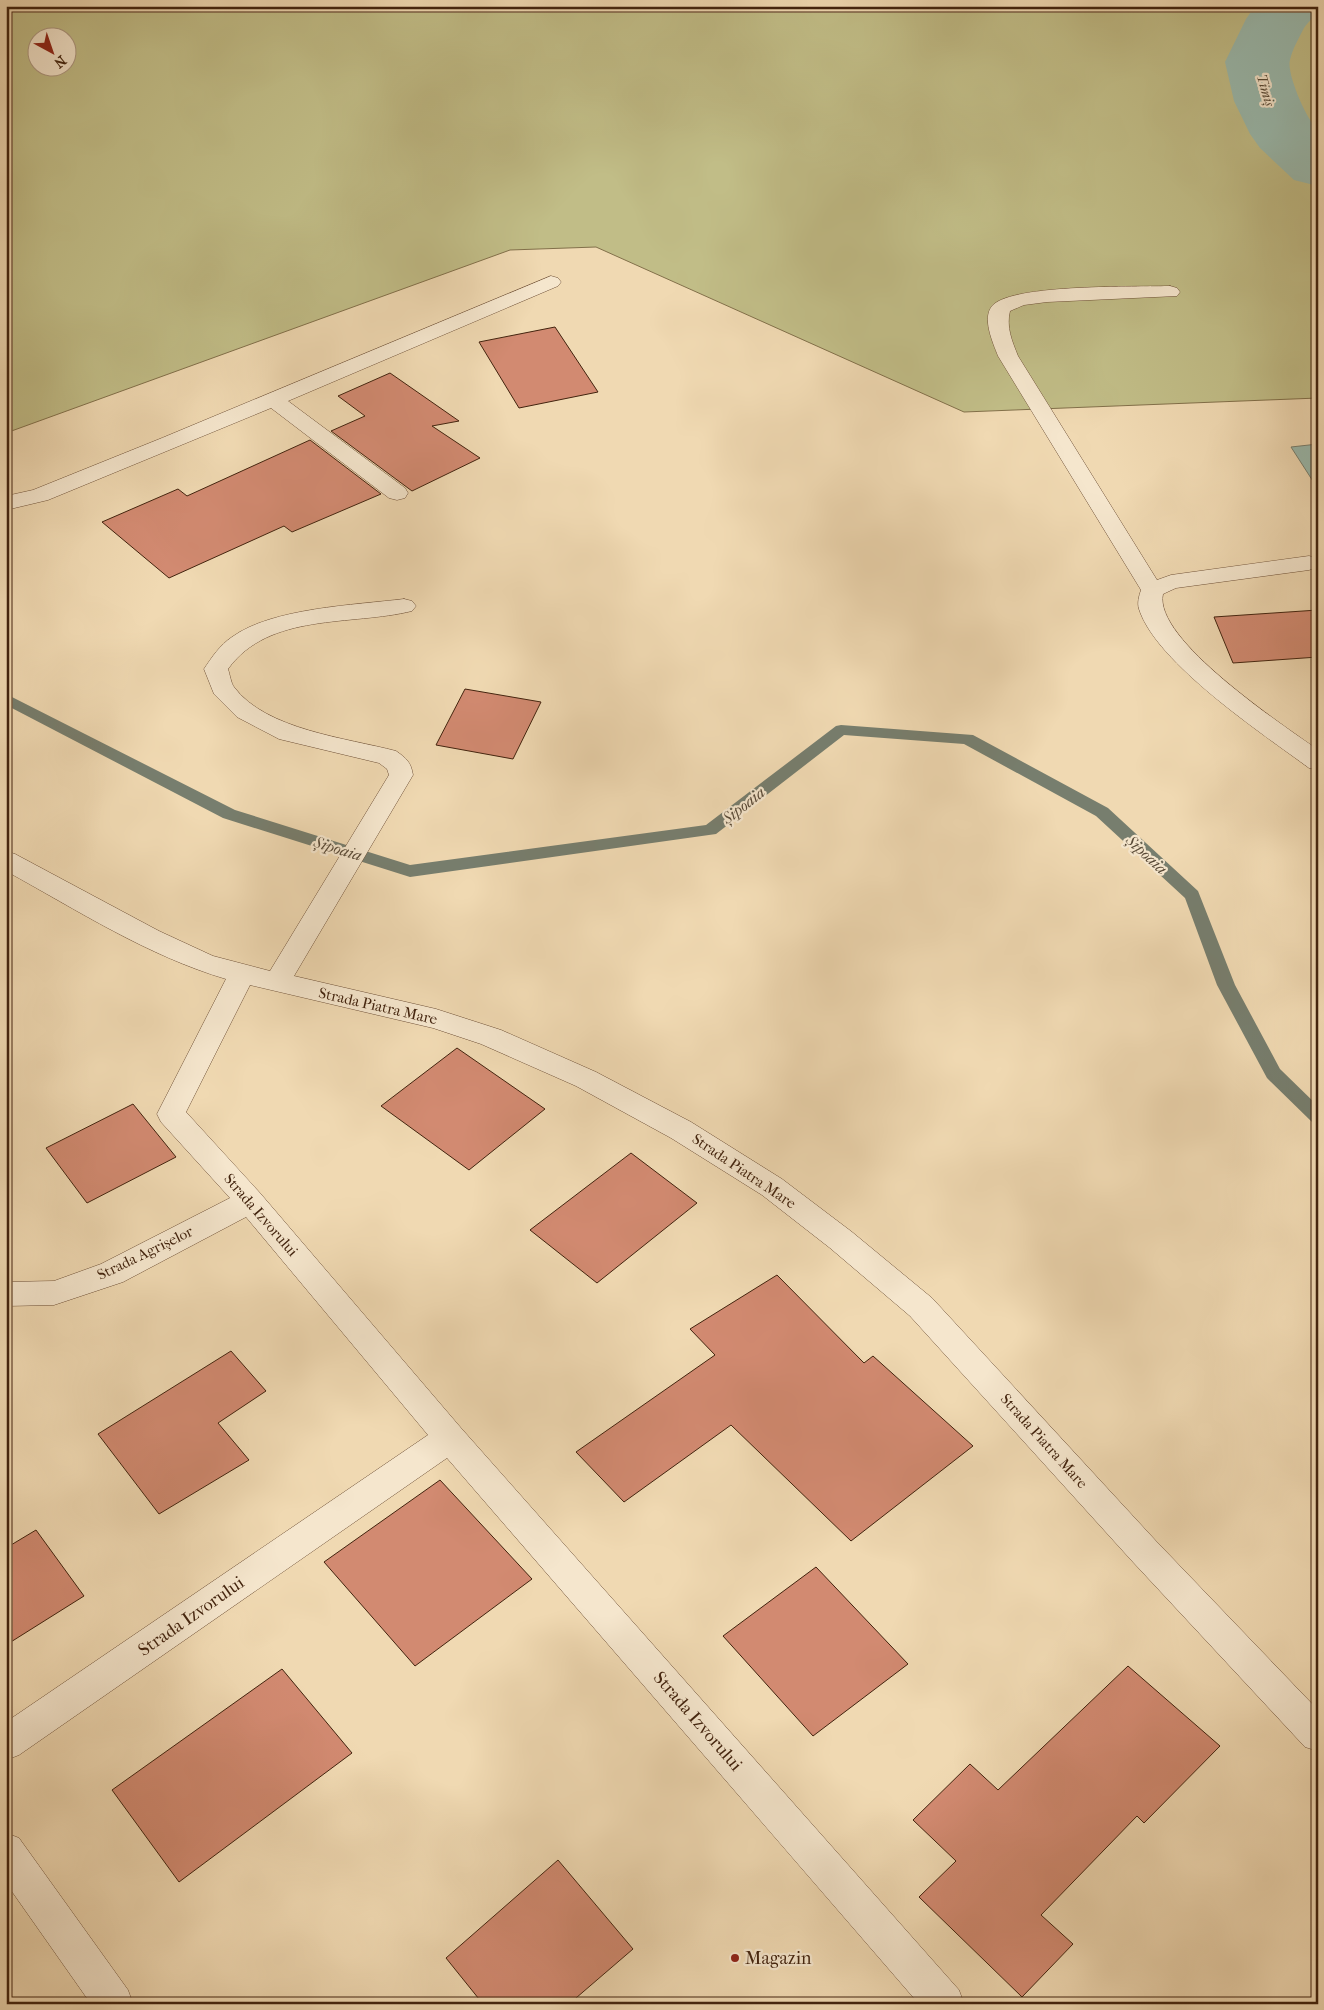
<svg xmlns="http://www.w3.org/2000/svg" width="1324" height="2010" viewBox="0 0 1324 2010" font-family="'IM FELL French Canon',serif">
	<rect width="100%" height="100%" fill="#f0d9b2"/>
	<filter id="stains"><feTurbulence type="fractalNoise" baseFrequency=".004" numOctaves="4"/><feColorMatrix values="0 0 0 0 .2 0 0 0 0 .09 0 0 0 0 .02 0 0 0 .5 -.17"/></filter>
	<radialGradient id="worn" r=".72"><stop offset=".6" stop-color="#630" stop-opacity="0"/><stop offset="1" stop-color="#630" stop-opacity=".3"/></radialGradient>
	<path fill="#c1bd87" stroke="#82704a" fill-rule="evenodd" d="M6,6h1312v392l-354,14 -368,-165 -86,3 -504,183zM38,38h30v30h-30z"/>
	<path fill="#9abaae" stroke="#777e6e" d="M1318,444v45l-27,-42z"/>
	<g fill="none" stroke-linecap="round" stroke-linejoin="round">
		<path fill="#777e6e" fill-rule="evenodd" d="M6,694l229,116 175,55 296,-40 130,-99 5,-1 132,10 135,73 90,83 37,94 45,84 38,37v18l-6,-2 -45,-44 -50,-93 -32,-87 -89,-82 -132,-72 -120,-9 -128,99 -306,43 -187,-59 -217,-113z"/>
		<path fill="#9abaae" fill-rule="evenodd" d="M1255,6h63c0,10 -10,15 -14,22 -5,10 -12,22 -14,32 -4,13 17,61 28,70v56l-24,-6 -34,-32 -10,-14 -16,-33 -9,-39 21,-43z"/>
	</g>
	<g fill="#d28a71" stroke="#42230e">
		<path d="M555,327l43,65 -79,16 -40,-66z"/>
		<path d="M390,373l69,48 -27,5 48,32 -68,33 -81,-60 34,-15 -27,-20z"/>
		<path d="M310,440l71,54 -89,38 -8,-6 -115,52 -67,-56 76,-33 9,7z"/>
		<path d="M1318,610v47l-85,6 -19,-46z"/>
		<path d="M465,689l76,13 -28,57 -77,-14z"/>
		<path d="M457,1048l88,61 -76,61 -88,-64z"/>
		<path d="M133,1104l43,53 -89,46 -41,-55z"/>
		<path d="M631,1153l66,50 -100,80 -67,-53z"/>
		<path d="M777,1275l87,88 9,-7 100,90 -122,95 -120,-116 -107,77 -48,-50 139,-97 -25,-26z"/>
		<path d="M231,1351l35,40 -48,32 31,37 -90,54 -61,-80z"/>
		<path d="M440,1480l92,99 -117,87 -91,-104z"/>
		<path d="M36,1530l48,66 -78,49v-97z"/>
		<path d="M816,1567l92,97 -95,72 -90,-100z"/>
		<path d="M1128,1666l92,80 -76,77 -7,-7 -96,99 32,29 -51,53 -103,-100 37,-36 -43,-41 57,-56 28,26z"/>
		<path d="M282,1669l70,84 -173,129 -67,-92z"/>
		<path d="M558,1860l75,89 -64,55h-86l-37,-46z"/>
	</g>
	<g fill="none" stroke-linecap="round" stroke-linejoin="round">
		<g stroke="#6e5037" stroke-width="1">
			<path id="lane" d="M1170,286l7,2 3,4 -3,4 -130,6 -23,3 -14,6c-4,16 2,30 8,45l139,224 14,-5 138,-19 8,2 1,9 -9,3 -133,18 -13,6c-10,45 120,131 155,156v20l-9,-2c-46,-34 -153,-105 -170,-159 -2,-6 0,-13 2,-19l-143,-234c-5,-13 -17,-39 -5,-51 21,-21 144,-18 177,-19z"/>
		</g>
		<g stroke="#6e5037" stroke-width="1">
			<g id="street">
				<path d="M551,276l7,2 3,4 -3,4 -270,115 117,87 3,5 -3,5 -8,2 -8,-2 -118,-90 -223,92 -42,10v-14l27,-6 129,-52z"/>
				<path d="M404,599l8,2 4,5 -4,5c-60,15 -143,1 -184,58 2,6 3,14 6,18 32,43 113,51 162,64 10,7 15,11 17,24l-119,201 142,33 65,21 95,42 95,50 91,57 70,53 80,66 224,243 162,169v41l-13,-4 -173,-186 -222,-245 -80,-68 -68,-53 -91,-57 -95,-52 -95,-42 -48,-16 -183,-43 -64,127 74,81 201,235 498,562 5,14h-45l-472,-546 -428,297 -13,5v-38l422,-287 -182,-218 -123,65 -69,23 -48,1v-24l48,-1 47,-17 129,-66 -69,-76 -4,-8 69,-135c-78,-23 -149,-69 -220,-108v-20l9,3 144,77 54,25 57,15 119,-196 -2,-6 -8,-6 -100,-24 -42,-22 -23,-23 -10,-25c8,-12 16,-24 28,-32 40,-29 123,-32 172,-38z"/>
				<path d="M6,1833l13,5 109,152 5,14h-42l-85,-121z"/>
			</g>
		</g>
		<use href="#lane" fill="#f5e6cd" fill-rule="evenodd"/>
		<use href="#street" fill="#f5e6cd" fill-rule="evenodd"/>
	</g>
	<circle fill="#8f2418" stroke="#f5e6cd" stroke-width="2" cx="735" cy="1958" r="5"/>
	<g text-anchor="middle" stroke-width="4.5" stroke-linejoin="round" paint-order="stroke">
		<g font-size="14" font-style="italic" fill="#584936" stroke="#f5e6cd">
			<text transform="translate(1266 90) rotate(73)" y="5">Timiș</text>
		</g>
		<g font-size="15" fill="#42230e" stroke="#f5e6cd">
			<text transform="translate(378 1006) rotate(13)" y="5">Strada Piatra Mare</text>
			<text transform="translate(744 1171) rotate(34)" y="5">Strada Piatra Mare</text>
			<text transform="translate(261 1215) rotate(49)" y="5">Strada Izvorului</text>
			<text transform="translate(145 1253) rotate(-26)" y="5">Strada Agrișelor</text>
			<text transform="translate(1044 1441) rotate(48)" y="5">Strada Piatra Mare</text>
		</g>
		<g font-size="16" font-style="italic" fill="#584936" stroke="#f5e6cd">
			<text transform="translate(743 805) rotate(-38)" y="6">Șipoaia</text>
			<text transform="translate(338 848) rotate(17)" y="6">Șipoaia</text>
			<text transform="translate(1147 854) rotate(43)" y="6">Șipoaia</text>
		</g>
		<g font-size="18" fill="#42230e" stroke="#f5e6cd">
			<text transform="translate(191 1616) rotate(-35)" y="6">Strada Izvorului</text>
			<text transform="translate(698 1721) rotate(49)" y="6">Strada Izvorului</text>
		</g>
		<g font-size="18" fill="#42230e" stroke="#f5e6cd" text-anchor="start">
			<text x="745" y="1964">Magazin</text>
		</g>
	</g>
	<rect width="1324" height="2010" fill="none" stroke="#f0d9b2" stroke-width="25"/>
	<rect x="8" y="8" width="1309" height="1995" fill="none" stroke="#42230e" stroke-width="2.5"/>
	<rect x="12" y="12" width="1299" height="1985" fill="none" stroke="#42230e"/>
	<g transform="translate(52 52) rotate(140)"><circle r="24" fill="#f5e6cd" stroke="#ad9881"/>
	<path d="M0-4L9 19L0 12L-9 19Z" fill="#8f2418"/>
	<text y="-8" font-size="14" font-weight="bold" text-anchor="middle" fill="#42230e">N</text>
	</g>
	<rect width="100%" height="100%" filter="url(#stains)"/>
	<rect width="100%" height="100%" fill="url(#worn)"/>
</svg>
